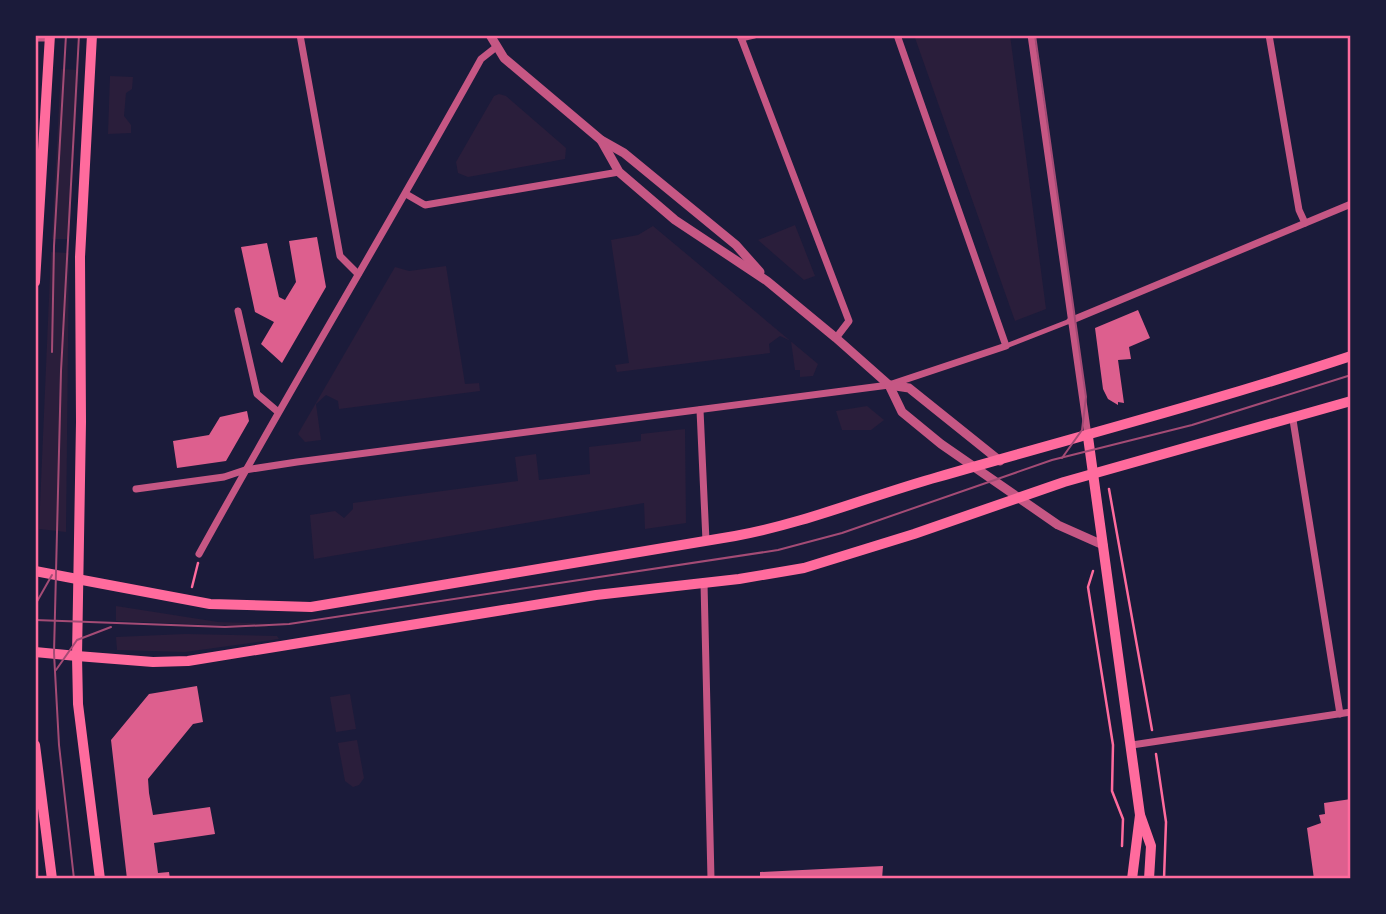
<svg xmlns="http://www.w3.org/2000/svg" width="1386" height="914" viewBox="0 0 1386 914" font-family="Barlow,sans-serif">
	<rect width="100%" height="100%" fill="#1b1b3a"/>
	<g fill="#2a1e3b">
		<path d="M914,35h96l36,274 -31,12z"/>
		<path d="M61,69l18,1 -10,169h-17z"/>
		<path d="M110,76l23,1 -1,12 -6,4 -2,23 7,9v8l-23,1z"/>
		<path d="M499,94l7,2 60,52 -1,11 -97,18 -10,-4 -2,-11 38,-66z"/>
		<path d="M795,225l20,51 -11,4 -46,-40z"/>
		<path d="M653,226l165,138 -5,12 -13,1v-7h-5l-4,-29 -11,-5 -11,8 1,9 -153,19 -2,-7 14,-2 -18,-123 27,-5z"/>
		<path d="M51,252l18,1 -3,279 -27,-3z"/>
		<path d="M446,266l19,118 14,-1 1,8 -141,18 -1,-8 -12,-6 -10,9 5,36 -16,2 -7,-8 97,-167 14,4z"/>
		<path d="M867,406l17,14 -13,10h-29l-6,-19z"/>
		<path d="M685,429l1,94 -41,6 -1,-26 -330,56 -4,-44 25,-4 9,7 9,-9v-6l165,-22 -3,-24 21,-3 3,26 51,-6 -1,-27 52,-6v-7z"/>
		<path d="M116,606l102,16 60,2 -13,3 -149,-6z"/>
		<path d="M185,634l92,2 2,3 -94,13 -68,-2 -1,-13z"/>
		<path d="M350,694l6,35 -20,3 -6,-35z"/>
		<path d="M357,740l7,38 -5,7 -6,2 -8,-6 -7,-38z"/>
	</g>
	<g fill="#dd5f8e">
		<path d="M317,237l9,50 -44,76 -21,-19 13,-22 -19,-10 -14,-65 26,-4 12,54 6,3 11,-18 -7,-41z"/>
		<path d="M1138,310l12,28 -21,9 2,12 -13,1 6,43 -6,-1v3l-10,-6 -5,-10 -8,-61z"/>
		<path d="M247,411l2,10 -23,40 -49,7 -4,-27 36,-6 11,-18z"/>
		<path d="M197,686l6,36 -10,2 -45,55 1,14 4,22 57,-8 5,27 -61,9 4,30 11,-1 1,7h-43l-16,-139 38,-46z"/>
		<path d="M1351,799v80h-37l-7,-51 14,-5 -2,-8 6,-1 -1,-11z"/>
		<path d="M883,866l-1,13h-122v-7z"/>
	</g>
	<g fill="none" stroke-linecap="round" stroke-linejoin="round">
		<g stroke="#ff6b9d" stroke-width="2.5">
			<path d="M1109,489l43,241"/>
			<path d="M1093,571l-5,16 25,158 -1,46 11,28 -1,27"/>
			<path d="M192,587l6,-24"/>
			<path d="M1156,754l10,68 -2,57"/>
		</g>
		<path stroke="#c65784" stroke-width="5" d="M1006,346l64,-25"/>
		<g stroke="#c65784" stroke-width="7">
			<path d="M300,35l40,221 18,18"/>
			<path d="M740,35l109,286 -13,17"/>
			<path d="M1031,35l57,401"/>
			<path d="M1269,35l30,175 6,13"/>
			<path d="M35,38h15"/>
			<path d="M741,38l13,-3"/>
			<path d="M406,194l19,11 194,-33"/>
			<path d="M238,311l19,83 20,17"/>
			<path d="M1070,321l281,-117"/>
			<path d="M700,410l6,131"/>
			<path d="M1293,420l47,294"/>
			<path d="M136,489l88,-12 21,-7 52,-8 592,-77 117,-39 -109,-311"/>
			<path d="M199,554c92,-167 190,-329 282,-495l14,-11"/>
			<path d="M704,583l7,296"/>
			<path d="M1132,745l219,-33"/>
		</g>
		<g stroke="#c65784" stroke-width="9">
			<path d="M490,35l14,23 97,82 23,13 112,92 24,27"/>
			<path d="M601,140l18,32 56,48 92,61 69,57 53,47 13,27 39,32 117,81 45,20"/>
			<path d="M889,385l20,3 91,73"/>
		</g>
		<g stroke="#ff6b9d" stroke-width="10">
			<path d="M1088,437l52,378 11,31 -2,33"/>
			<path d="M77,579l133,25 101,3 424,-71c71,-13 135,-40 203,-59 138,-40 277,-76 413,-121"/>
			<path d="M77,656l76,6 35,-1 408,-66 143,-16 65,-11 110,-34 150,-52 287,-81"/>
			<path d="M1132,879l8,-64"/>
		</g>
		<g stroke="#ff6b9d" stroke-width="10">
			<path d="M92,35l-12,222 1,165 -4,234 1,48 22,175"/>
			<path d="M35,282l15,-247"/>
			<path d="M35,571l42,8"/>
			<path d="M35,652l42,4"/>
			<path d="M35,745l17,134"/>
		</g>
		<g stroke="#a44b75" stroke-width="2">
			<path d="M1035,35l51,362 -4,33 -20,28"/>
			<path d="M52,352l2,-106 12,-211"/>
			<path d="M35,605l17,-30"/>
			<path d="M35,620l190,7 64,-3 489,-74 64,-17 210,-73 140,-35 159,-50"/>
			<path d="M56,670l21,-30 34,-13"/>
			<path d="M74,879l-15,-134 -5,-92 7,-282 18,-336"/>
		</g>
	</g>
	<rect width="1386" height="914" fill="none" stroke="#1b1b3a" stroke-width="74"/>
	<rect x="37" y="37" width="1312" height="840" fill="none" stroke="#ff6b9d" stroke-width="2.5"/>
</svg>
